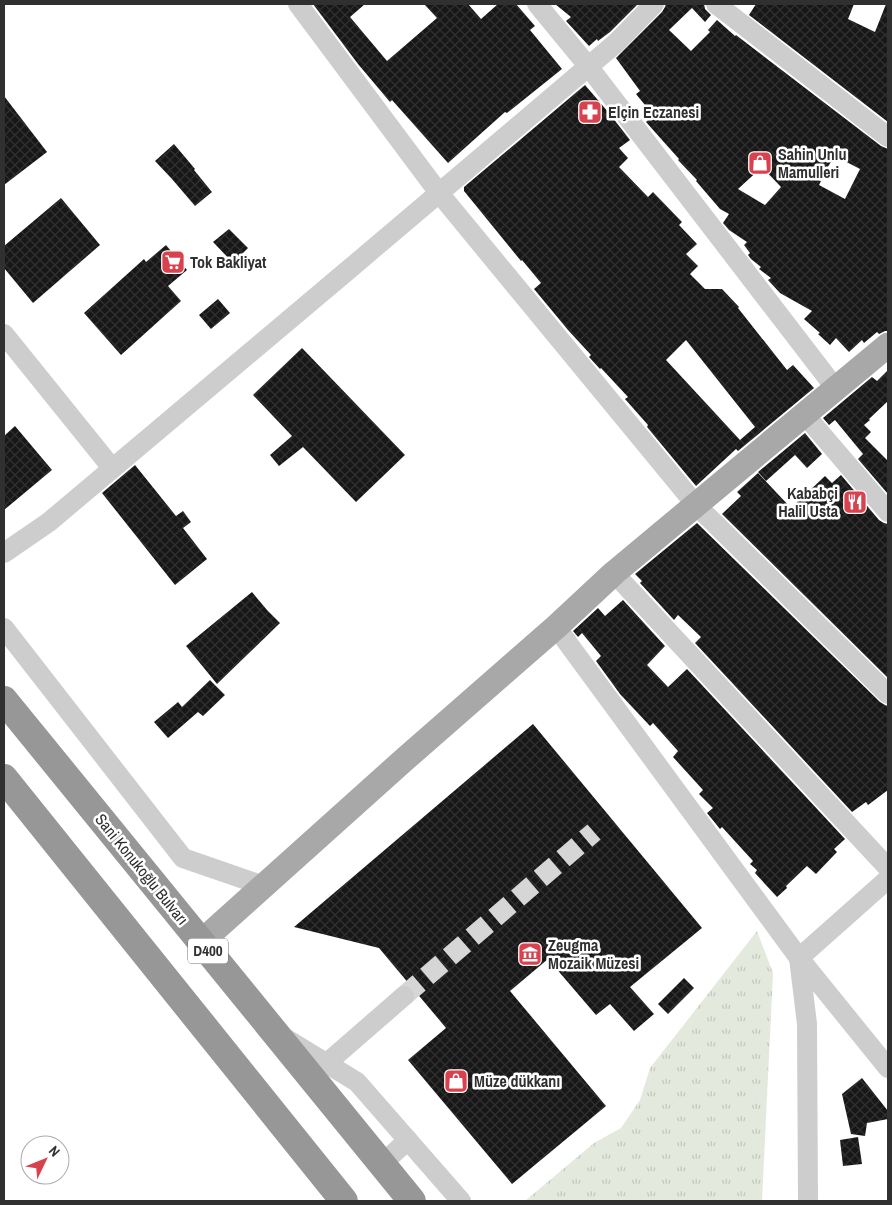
<svg xmlns="http://www.w3.org/2000/svg" width="892" height="1205" viewBox="0 0 892 1205" font-family="'Archivo Narrow',sans-serif">
	<defs>
		<pattern id="grass-tufts" width="24" height="20" patternUnits="userSpaceOnUse" patternTransform="scale(1.25)"><rect width="24" height="20" fill="#e3e9dd"/><path d="M3 7l-1-3M5 7V3M7 7l1-3M15 17l-1-3M17 17v-4M19 17l1-3" fill="none" stroke="#c3c8be"/></pattern>
		<pattern id="building-cross-hatch" width="8" height="8" patternUnits="userSpaceOnUse" patternTransform="scale(1.25)"><rect width="8" height="8" fill="#171717"/><path d="M0 0l8 8M0 8l8-8" fill="none" stroke="#303030"/></pattern>
	</defs>
	<rect width="100%" height="100%" fill="#fff"/>
	<path fill="url(#grass-tufts)" d="M757,931l16,42 -11,228h-237l69,-58 27,-15 19,-28 10,-32z"/>
	<g fill="url(#building-cross-hatch)" fill-rule="evenodd">
		<path d="M313,4h52l-15,13 37,44 50,-43 -13,-14h44l13,15 17,-15h18l19,22 -5,4 32,39 -55,44 -2,-1 -57,51 -56,-63 -2,2 -32,-38z"/>
		<path d="M555,4h83l-28,28 -12,9 -1,-2 -8,7 -23,-25 5,-4z"/>
		<path d="M666,4h38l1,5 6,6 -6,7 -13,-14 -23,22 22,21 19,-19 -2,-2 9,-10 18,16 1,-1 145,111 7,3v182h-3l-6,3 -2,-2 -13,11 -2,-3 -13,12 -13,-14 -6,7 -12,-11 2,-1 -16,-14 8,-8 -32,-18 -12,-13 3,-2 -12,-9 2,-2 -10,-8 -3,-4 2,-2 -6,-8 3,-3 -18,-12 -6,-7 6,-9 -9,-5 -24,-28 1,-1 -19,-20 1,-1 -33,-37 7,-7 -17,-21 4,-3 -24,-33 46,-46 3,-5zM835,156l25,13 -15,30 -26,-14 2,-4 -2,-1zM762,167l19,20 -16,18 -27,-16z"/>
		<path d="M756,4h98l-6,15 27,13 11,-28h2v118l-139,-107z"/>
		<path d="M585,85l24,28 21,27 -11,8 9,10 -9,9 29,30 5,-5 29,30 -3,3 18,19 -11,10 12,12 -8,8 15,15h17l17,18 -1,1 49,62 6,-5 21,23 -76,63 -2,-2 -40,37 -49,-59 1,-2 -23,-26 3,-2 -27,-29 -1,1 -11,-12 2,-2 -23,-25 -34,-41 7,-6 -19,-23 -1,1 -57,-70v-4zM686,340l69,87 -15,13 -74,-80z"/>
		<path d="M4,96l43,56 -43,33z"/>
		<path d="M174,144l21,25 -1,1 18,22 -17,14 -23,-27 -17,-18z"/>
		<path d="M61,198l39,47 -67,58 -29,-35v-22z"/>
		<path d="M229,229l19,19 -15,15 -20,-21z"/>
		<path d="M166,245l21,25 -19,16 13,15 -60,54 -37,-42 60,-54 2,3z"/>
		<path d="M218,299l12,14 -19,16 -12,-14z"/>
		<path d="M302,348l103,107 -49,47 -53,-55 -24,19 -9,-11 22,-19 -39,-41z"/>
		<path d="M888,370v31l-19,18 1,1 -6,5 7,7 -6,6 23,23v33l-30,-35 5,-5 -28,-34 -6,5 -6,-7 49,-41 5,4z"/>
		<path d="M15,426l37,44 -48,40v-74z"/>
		<path d="M805,433l17,21 -15,14 -12,-13 -29,26 -8,-9z"/>
		<path d="M135,465l41,51 7,-5 8,11 -8,6 24,31 -32,26 -73,-92z"/>
		<path d="M758,473l33,35 34,-32 7,7 9,-8 38,45 5,3 4,1v154l-166,-164 19,-18 -4,-4z"/>
		<path d="M697,523l183,179 5,3 3,1v84l-20,15 -2,-3 -14,10 -157,-169 6,-6 -23,-22 -4,5 -34,-37 2,-2 -7,-7z"/>
		<path d="M252,592l15,18 13,13 -63,61 -31,-38z"/>
		<path d="M623,600l42,46 -18,19 21,22 19,-18 158,170 -11,10 3,3 -21,22 -9,-8 -21,20 1,2 -10,9 -22,-24 2,-3 -7,-6 3,-3 -31,-34 -2,2 -13,-16 6,-5 -14,-14 4,-4 -30,-33 5,-6 -25,-28 -3,3 -30,-32 -24,-33 5,-5 -19,-23 -4,4 -5,-6 25,-23 7,8z"/>
		<path d="M210,680l15,15 -22,21 -5,-4 -30,26 -14,-16 24,-20 4,5z"/>
		<path d="M533,724l169,204 -72,59 24,27 -20,17 -24,-27 -14,11 -48,-56 -38,32 96,115 -94,78 -104,-124 38,-32 -67,-80 -85,-21z"/>
		<path d="M684,978l10,10 -26,26 -10,-10z"/>
		<path d="M862,1078l26,33v8l-21,4 -2,13 -14,-2 -9,-40z"/>
		<path d="M858,1137l4,27 -19,2 -3,-26z"/>
	</g>
	<g fill="none" stroke-linecap="round" stroke-linejoin="round">
		<path stroke="#d6d6d6" stroke-width="20" stroke-dasharray="20 10" stroke-linecap="butt" d="M404,996l190,-164"/>
		<g stroke="#cdcdcd" stroke-width="20">
			<path d="M298,4l141,189 257,312 192,189"/>
			<path d="M537,4l51,62 248,323"/>
			<path d="M716,4l172,133"/>
			<path d="M4,334l108,134"/>
			<path d="M805,415l83,97"/>
			<path d="M4,553l45,-31 298,-251 269,-228 38,-39"/>
			<path d="M614,573l274,295"/>
			<path d="M556,627l243,331 89,110"/>
			<path d="M4,628l179,230 81,28"/>
			<path d="M285,1038l72,44 104,119"/>
			<path d="M327,1063l77,-67"/>
			<path d="M382,1164l26,-24"/>
			<path d="M808,1201l-1,-177 -8,-66 89,-79"/>
		</g>
		<path stroke="#a8a8a8" stroke-width="25" d="M201,942l204,-183 151,-132 58,-54 274,-228"/>
		<g stroke="#979797" stroke-width="28">
			<path d="M4,700l408,501"/>
			<path d="M4,778l340,423"/>
		</g>
	</g>
	<defs>
		<g id="pharmacy-square" transform="scale(1.25)"><rect x="-9" y="-9" width="18" height="18" rx="4" fill="#d8424e" stroke="#fff"/><path d="M-2-6h4v4h4v4h-4v4h-4v-4h-4v-4h4Z" fill="#fff"/></g>
		<g id="shop-square" transform="scale(1.25)"><rect x="-9" y="-9" width="18" height="18" rx="4" fill="#d8424e" stroke="#fff"/><path d="M-5-2.5h2.3a2.7 3.5 0 0 1 5.4 0H5L5.5 6h-11ZM-1.5-2.5h3a1.5 2.3 0 0 0-3 0Z" fill="#fff"/></g>
		<g id="supermarket-square" transform="scale(1.25)"><rect x="-9" y="-9" width="18" height="18" rx="4" fill="#d8424e" stroke="#fff"/><path d="M-6-5.5h2.5l.6 2H6L4.5 2H-2.5L-4.4-4H-6ZM-1.5 3.2a1.3 1.3 0 1 0 .1 0ZM3 3.2a1.3 1.3 0 1 0 .1 0Z" fill="#fff"/></g>
		<g id="restaurant-square" transform="scale(1.25)"><rect x="-9" y="-9" width="18" height="18" rx="4" fill="#d8424e" stroke="#fff"/><path d="M-5-6h1v4h1v-4h1v4h1v-4h1v5L-1.5 .5V6h-2V.5L-5-1ZM5-6V6H3V1.5H1.5Q1.5-4 5-6Z" fill="#fff"/></g>
		<g id="museum-square" transform="scale(1.25)"><rect x="-9" y="-9" width="18" height="18" rx="4" fill="#d8424e" stroke="#fff"/><path d="M0-6L6-3V-2H-6V-3ZM-5-1h2V3h-2ZM-1-1h2V3h-2ZM3-1h2V3H3ZM-6 4H6V6H-6Z" fill="#fff"/></g>
	</defs>
	<g fill-rule="evenodd">
		<use href="#pharmacy-square" x="590" y="112"/>
		<use href="#shop-square" x="760" y="163"/>
		<use href="#supermarket-square" x="173" y="262"/>
		<use href="#restaurant-square" x="855" y="502"/>
		<use href="#museum-square" x="530" y="954"/>
		<use href="#shop-square" x="456" y="1081"/>
	</g>
	<g text-anchor="middle" stroke-width="5" stroke-linejoin="round" paint-order="stroke">
		<rect fill="#fff" stroke="#6e6e6e" stroke-width="1" x="188" y="938.5" width="40" height="25" rx="4"/>
		<g font-size="15" font-weight="bold" fill="#303030">
			<text x="208" y="956">D400</text>
		</g>
		<g font-size="16" font-weight="bold" fill="#303030" stroke="#fff" text-anchor="start">
			<text x="608" y="118">Elçin Eczanesi</text>
			<text x="778" y="160">Sahin Unlu<tspan x="778" dy="18">Mamulleri</tspan></text>
			<text x="190" y="268">Tok Bakliyat</text>
			<text x="838" y="499" text-anchor="end">Kababçi<tspan x="838" dy="18">Halil Usta</tspan></text>
			<text x="548" y="951">Zeugma<tspan x="548" dy="18">Mozaik Müzesi</tspan></text>
			<text x="474" y="1087">Müze dükkanı</text>
		</g>
		<g font-size="16" fill="#303030" stroke="#fff">
			<text transform="translate(142 869) rotate(51)" y="6">Sani Konukoğlu Bulvarı</text>
		</g>
	</g>
	<rect width="892" height="1205" fill="none" stroke="#303030" stroke-width="10"/>
	<g transform="translate(45 1160) rotate(47)"><circle r="24" fill="#ffffff" stroke="#acacac"/>
	<path d="M0-4L9 19L0 12L-9 19Z" fill="#d8424e"/>
	<text y="-8" font-size="14" font-weight="bold" text-anchor="middle" fill="#303030">N</text>
	</g>
</svg>
